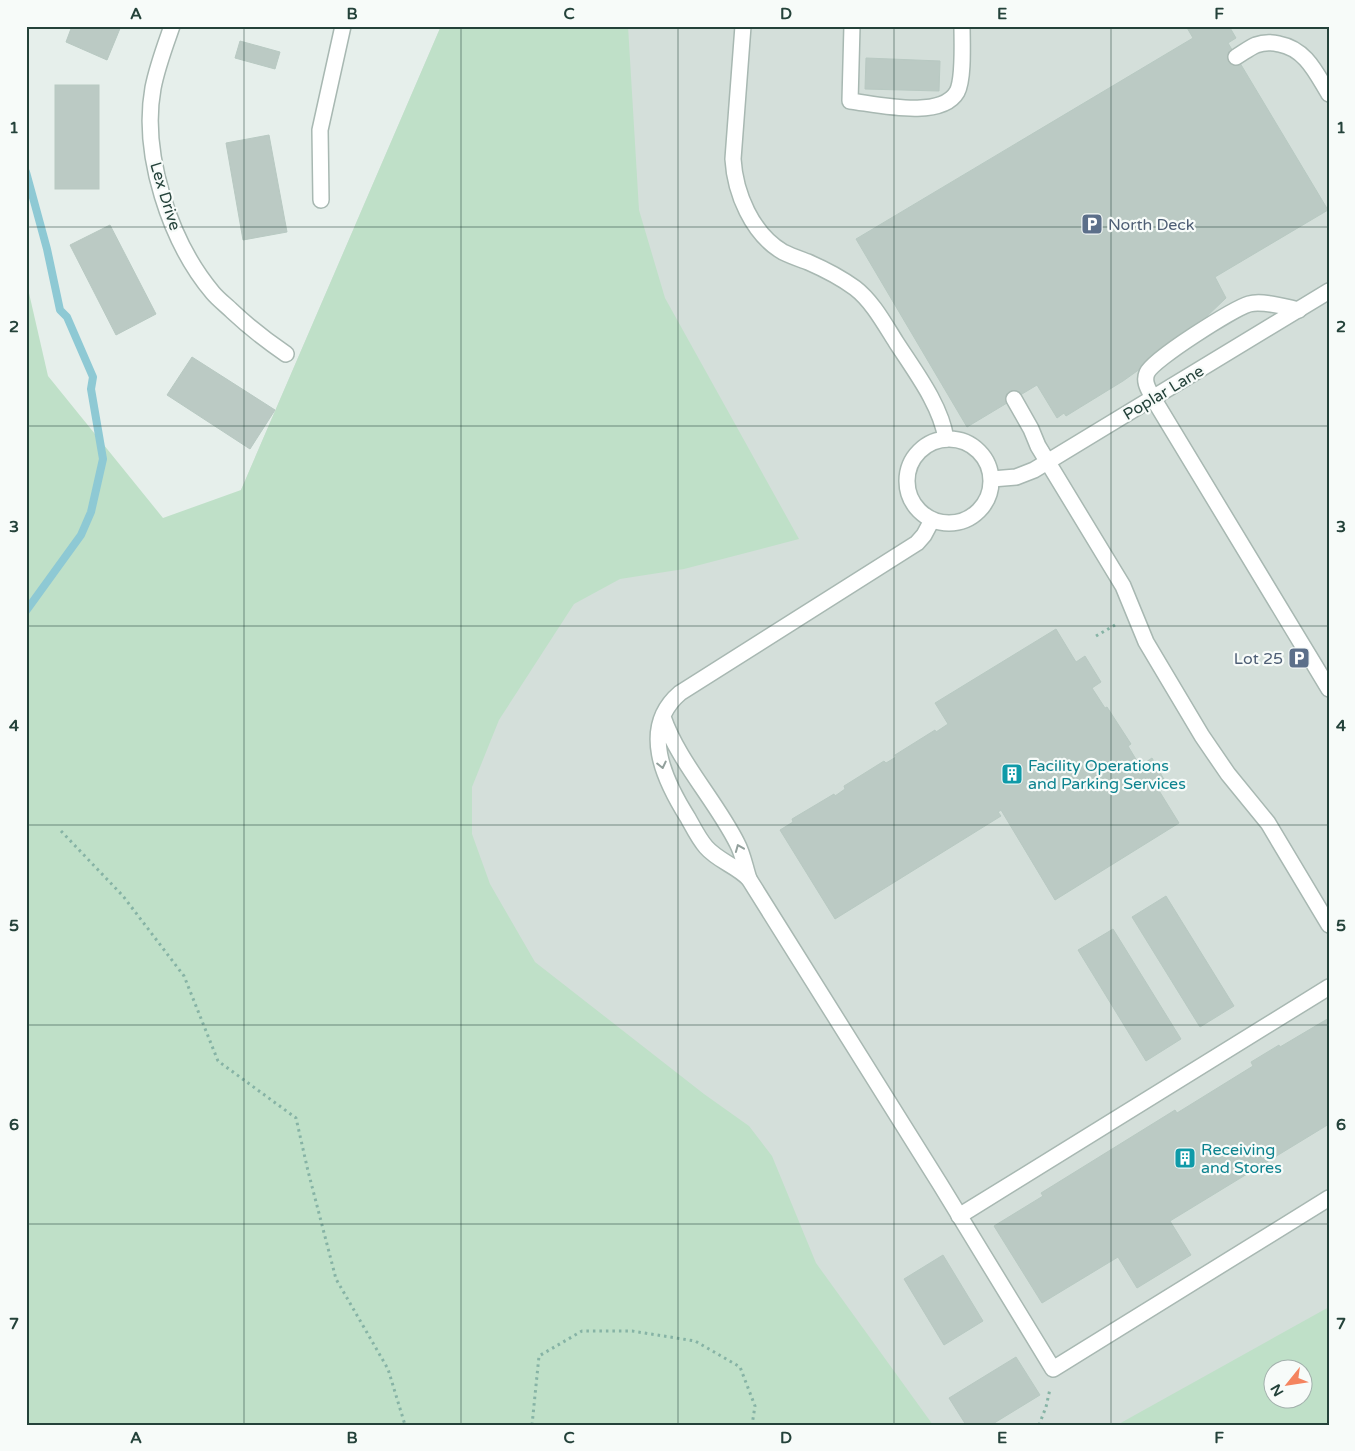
<svg xmlns="http://www.w3.org/2000/svg" width="1355" height="1451" viewBox="0 0 1355 1451" font-family="'Varela Round',sans-serif">
	<rect width="100%" height="100%" fill="#e6efeb"/>
	<path fill="#d4dfda" fill-rule="evenodd" d="M441,26h888v1399h-503l-105,-129 -480,-806zM1272,1368h30v30h-30z"/>
	<g fill="#bfe0c8" fill-rule="evenodd">
		<path d="M441,26h187l11,184 26,88 134,241 -115,30 -64,10 -46,25 -75,116 -27,67v47l18,50 45,78 169,132 45,32 23,30 44,107 117,162h-907v-1145l22,96 115,142 78,-28z"/>
		<path d="M1329,1307v118h-212zM1272,1368h30v30h-30z"/>
	</g>
	<g fill="none" stroke-linecap="round" stroke-linejoin="round">
		<path stroke="#8ec9d4" stroke-width="8" d="M26,172l21,77 13,61 7,7 26,60 -2,12 12,70 -12,53 -10,23 -55,76"/>
	</g>
	<g fill="#bbcac4" stroke="#b8c9c2">
		<path d="M72,26h49l-14,34 -41,-18z"/>
		<path d="M1186,26h43l7,12 -8,5 100,167 -113,67 11,21 -23,22 -25,22 -55,39 -57,35 -2,-3 -7,5 -20,-33 -70,42 -111,-188 337,-201z"/>
		<path d="M240,41l40,11 -5,17 -40,-11z"/>
		<path d="M866,58l74,3 -1,30 -74,-2z"/>
		<rect x="55" y="85" width="44" height="104"/>
		<path d="M269,135l18,97 -44,8 -17,-97z"/>
		<path d="M110,225l46,89 -40,21 -46,-90z"/>
		<path d="M192,357l83,53 -25,39 -83,-54z"/>
		<path d="M1056,629l20,33 9,-6 16,26 -9,6 13,20 2,-1 24,37 -3,2 12,20 12,-8 14,25 -8,6 21,34 -124,77 -54,-90 -3,2 3,4 -166,103 -55,-89 13,-8 -1,-3 42,-25 1,2 10,-7 -1,-3 40,-25 2,2 10,-6 -1,-2 40,-25 1,2 12,-8 -13,-21z"/>
		<path d="M1166,896l68,110 -34,21 -68,-110z"/>
		<path d="M1113,929l68,110 -35,22 -68,-111z"/>
		<path d="M1329,1018v106l-159,97 21,34 -54,33 -19,-31 -76,46 -48,-77 49,-30 -2,-3 134,-83 2,3 76,-47 -2,-4 28,-17 1,2z"/>
		<path d="M943,1255l40,66 -39,24 -40,-66z"/>
		<path d="M1016,1357l24,38 -49,30h-25l-17,-27z"/>
	</g>
	<g fill="none" stroke-linecap="round" stroke-linejoin="round">
		<g stroke="#a8b8b2" stroke-width="18">
			<g id="minor">
				<path d="M172,26c-7,20 -15,41 -19,62 -12,66 17,154 60,205 6,7 13,12 19,18 17,16 35,30 54,43"/>
				<path d="M743,26l-10,133c2,34 19,75 50,93 8,4 17,7 25,10 16,7 32,15 47,26 17,13 29,35 41,54 18,28 45,63 50,97"/>
				<path d="M852,26l-2,75c26,3 91,19 107,-9 7,-13 5,-50 5,-66"/>
				<path d="M1236,57c7,-4 13,-9 20,-12 8,-3 15,-3 23,-1 27,5 37,29 50,50"/>
				<path d="M321,200l-1,-70 23,-104"/>
				<path d="M1299,310c-14,-3 -37,-10 -50,-6 -16,5 -96,55 -102,69 -4,9 2,17 6,25l176,291"/>
				<path d="M1014,399l17,30 7,17 85,140 23,56 56,94 26,38 40,49 61,102"/>
				<circle cx="949" cy="481" r="42"/>
				<path d="M992,479l24,-2 18,-7 295,-179"/>
				<path d="M663,717c15,44 53,84 74,126 6,11 8,24 12,36 -12,-13 -31,-18 -43,-32 -7,-8 -13,-20 -18,-29 -24,-38 -49,-90 -8,-125l237,-150 7,-8 8,-15"/>
				<path d="M749,879l191,305 113,185 276,-171"/>
				<path d="M959,1216l370,-229"/>
			</g>
		</g>
		<g stroke="#86b3a5" stroke-width="3" stroke-dasharray="2.5 4" stroke-linecap="butt">
			<path d="M1096,636l19,-11"/>
			<path d="M61,831l62,65 61,80 34,85 78,57 12,53 28,108 52,90 17,56"/>
			<path d="M532,1425l7,-69 43,-25h50l63,10 45,26 15,39 -3,19"/>
			<path d="M1039,1425l7,-18 4,-18"/>
		</g>
		<use href="#minor" stroke="#fff" stroke-width="15"/>
	</g>
	<defs><path id="oneway-chevron" d="M-2-3.5L2.5 0L-2 3.5" fill="none" stroke-width="1.6" stroke-linecap="round" stroke-linejoin="round" transform="scale(1.25)"/></defs>
	<g stroke="#92a09c">
		<use href="#oneway-chevron" transform="translate(662 765) rotate(77)"/>
		<use href="#oneway-chevron" transform="translate(739 848) rotate(-112)"/>
	</g>
	<path fill="none" stroke="#24423a" stroke-width="1" stroke-opacity="0.55" d="M244,26v1399M461,26v1399M678,26v1399M894,26v1399M1111,26v1399M26,227h1303M26,426h1303M26,626h1303M26,825h1303M26,1025h1303M26,1224h1303"/>
	<defs>
		<g id="parking-square" transform="scale(1.125)"><rect x="-9" y="-9" width="18" height="18" rx="4" fill="#5c6f8a" stroke="#f7fbf9"/><path d="M-3.5-5.5H1a3.5 3.5 0 0 1 0 7H-1V5.5H-3.5ZM-1-3.4V-.6H.8a1.4 1.4 0 0 0 0-2.8Z" fill="#fff"/></g>
		<g id="building-square" transform="scale(1.125)"><rect x="-9" y="-9" width="18" height="18" rx="4" fill="#0f9aa8" stroke="#f7fbf9"/><path d="M-4-6H4V6H1V3H-1V6H-4ZM-2.5-4.3h1.7v1.8h-1.7ZM.8-4.3h1.7v1.8H.8ZM-2.5-1h1.7V.8h-1.7ZM.8-1h1.7V.8H.8Z" fill="#fff"/></g>
	</defs>
	<g fill-rule="evenodd">
		<use href="#parking-square" x="1092" y="224"/>
		<use href="#parking-square" x="1299" y="658"/>
		<use href="#building-square" x="1012" y="774"/>
		<use href="#building-square" x="1185" y="1158"/>
	</g>
	<g text-anchor="middle" stroke-width="4.5" stroke-linejoin="round" paint-order="stroke">
		<g font-size="16" fill="#24423a" stroke="#f7fbf9">
			<text transform="translate(166 196) rotate(73)" y="6">Lex Drive</text>
			<text transform="translate(1163 392) rotate(-31)" y="6">Poplar Lane</text>
		</g>
		<g font-size="16" fill="#4e5e75" stroke="#f7fbf9" text-anchor="start">
			<text x="1108" y="230">North Deck</text>
			<text x="1283" y="664" text-anchor="end">Lot 25</text>
		</g>
		<g font-size="16" fill="#0d838f" stroke="#f7fbf9" text-anchor="start">
			<text x="1028" y="771">Facility Operations<tspan x="1028" dy="18">and Parking Services</tspan></text>
			<text x="1201" y="1155">Receiving<tspan x="1201" dy="18">and Stores</tspan></text>
		</g>
	</g>
	<rect width="1355" height="1451" fill="none" stroke="#f7fbf9" stroke-width="55"/>
	<g transform="translate(1288 1384) rotate(240)"><circle r="24" fill="#f7fbf9" stroke="#a3b1ad"/>
	<path d="M0-4L9 19L0 12L-9 19Z" fill="#f4845f"/>
	<text y="-8" font-size="14" font-weight="bold" text-anchor="middle" fill="#24423a">N</text>
	</g>
	<rect x="28" y="28" width="1300" height="1396" fill="none" stroke="#24423a" stroke-width="2"/>
	<g font-size="16" text-anchor="middle" font-weight="bold" fill="#24423a">
		<text x="136" y="19">A</text>
		<text x="352" y="19">B</text>
		<text x="569" y="19">C</text>
		<text x="786" y="19">D</text>
		<text x="1002" y="19">E</text>
		<text x="1219" y="19">F</text>
		<text x="14" y="133">1</text>
		<text x="1341" y="133">1</text>
		<text x="14" y="332">2</text>
		<text x="1341" y="332">2</text>
		<text x="14" y="532">3</text>
		<text x="1341" y="532">3</text>
		<text x="14" y="731">4</text>
		<text x="1341" y="731">4</text>
		<text x="14" y="931">5</text>
		<text x="1341" y="931">5</text>
		<text x="14" y="1130">6</text>
		<text x="1341" y="1130">6</text>
		<text x="14" y="1329">7</text>
		<text x="1341" y="1329">7</text>
		<text x="136" y="1443">A</text>
		<text x="352" y="1443">B</text>
		<text x="569" y="1443">C</text>
		<text x="786" y="1443">D</text>
		<text x="1002" y="1443">E</text>
		<text x="1219" y="1443">F</text>
	</g>
</svg>
